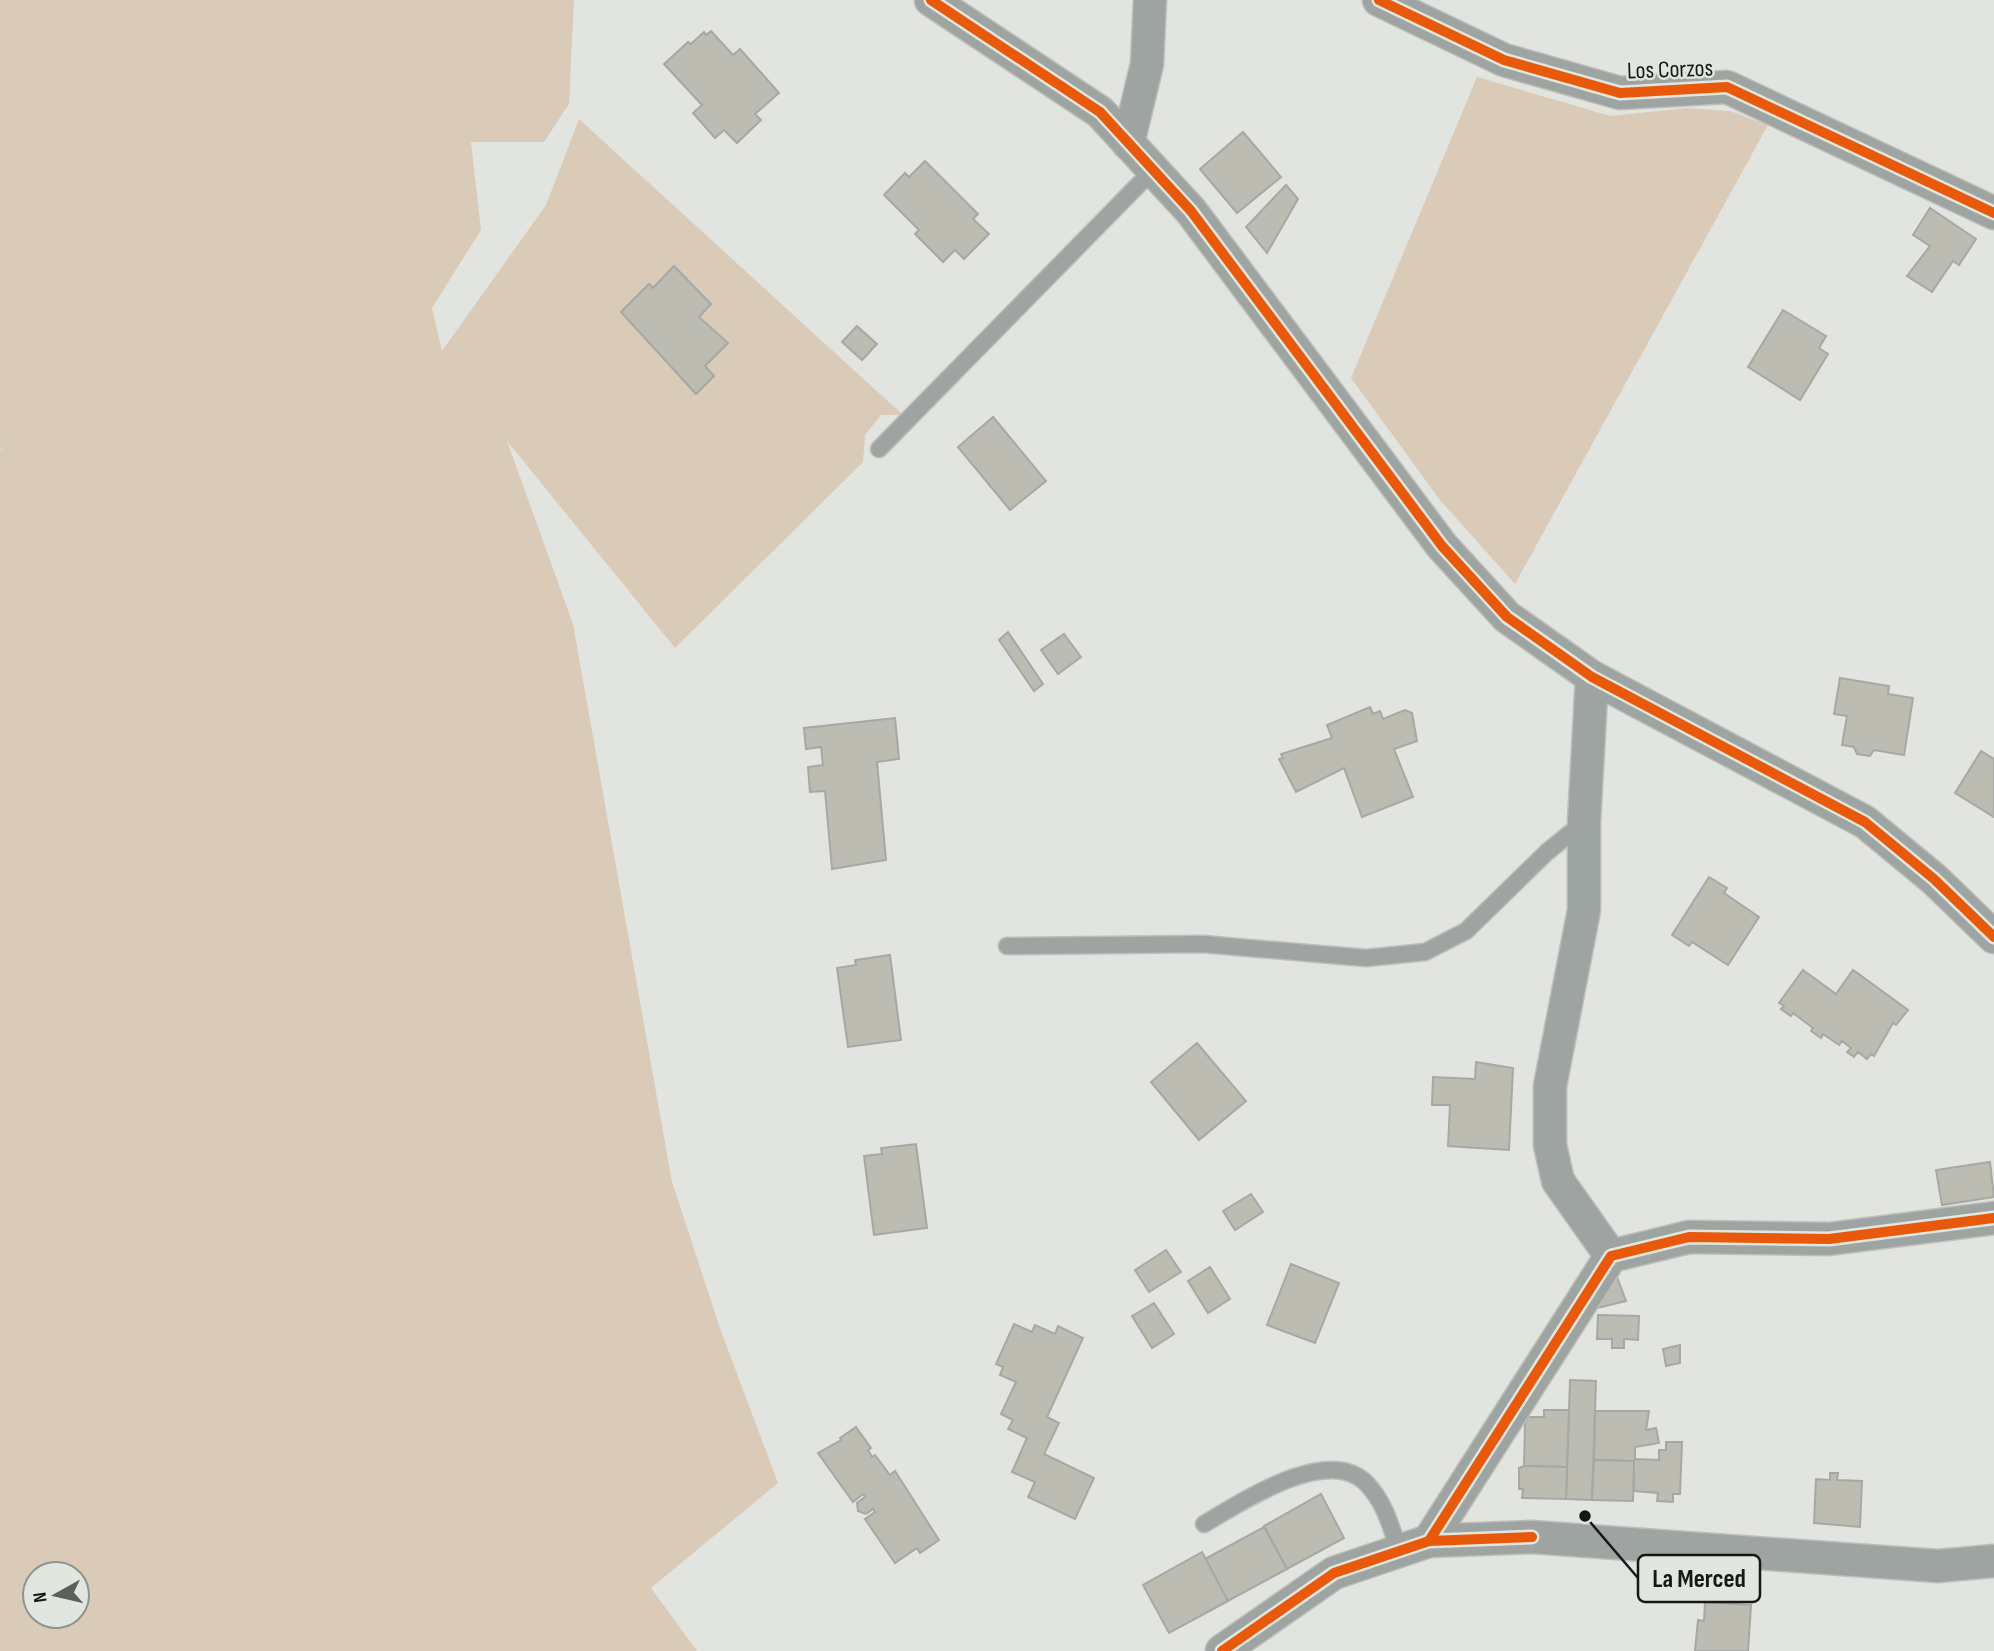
<svg xmlns="http://www.w3.org/2000/svg" width="1994" height="1651" viewBox="0 0 1994 1651" font-family="'Sofia Sans Condensed',sans-serif">
	<rect width="100%" height="100%" fill="#e2e4e0"/>
	<g fill="#dacbb9" fill-rule="evenodd">
		<path d="M0,0h574l-5,104 -25,38h-73l10,88 -49,78 10,43 104,-146 33,-86 324,296h-22l-16,20 -2,27 -188,186 -168,-207 66,183 99,558 49,149 57,152 -127,105 46,63h-697v-1200l7,-7 -7,6zM35,1574h42v42h-42z"/>
		<path d="M1477,77l133,39 77,-8 43,3 38,14 -253,459 -75,-84 -89,-122z"/>
	</g>
	<g fill="#bcbcb2" stroke="#a7a8a4" stroke-width="2">
		<path d="M711,31l22,24 7,-6 39,44 -24,21 6,6 -24,23 -13,-13 -9,8 -22,-25 9,-8 -38,-41 24,-22 3,2 13,-12 2,3z"/>
		<path d="M1243,132l38,45 -44,36 -37,-44z"/>
		<path d="M925,161l53,53 -5,5 16,15 -25,25 -9,-9 -12,12 -28,-28 4,-4 -35,-35 21,-22 4,4z"/>
		<path d="M1286,185l12,14 -31,54 -21,-26z"/>
		<path d="M1930,208l46,31 -17,26 -6,-4 -21,31 -25,-16 23,-30 -17,-11z"/>
		<path d="M674,266l37,38 -12,13 29,26 -23,23 9,10 -18,18 -75,-82 28,-28 4,4z"/>
		<path d="M1783,310l43,26 -7,12 9,6 -28,46 -52,-33z"/>
		<path d="M857,326l20,18 -15,16 -20,-18z"/>
		<path d="M993,417l53,64 -36,29 -52,-63z"/>
		<path d="M1008,632l35,52 -9,7 -35,-51z"/>
		<path d="M1064,634l17,23 -23,17 -17,-24z"/>
		<path d="M1840,678l49,8 -1,8 25,4 -9,57 -30,-5 -4,6 -13,-2 -3,-7 -12,-2 5,-29 -13,-2z"/>
		<path d="M1370,707l3,7 7,-3 3,8 22,-9 7,3 5,28 -23,8 19,48 -51,20 -18,-49 -48,24 -17,-33 4,-1 -2,-4 51,-16 -5,-13z"/>
		<path d="M895,718l4,41 -22,3 9,98 -54,9 -7,-78 -15,1 -2,-25 15,-2 -2,-18 -15,2 -2,-21z"/>
		<path d="M1981,751l13,8v58l-39,-24z"/>
		<path d="M1709,877l18,11 -3,5 35,24 -31,48 -36,-23 -3,4 -17,-11z"/>
		<path d="M890,955l11,85 -53,7 -11,-79 19,-3 -1,-5z"/>
		<path d="M1803,970l33,24 17,-24 55,40 -12,15 -3,-2 -19,33 -3,-2 -4,5 -9,-7 -4,5 -7,-5 4,-4 -9,-7 -3,4 -16,-11 -2,4 -10,-7 2,-3 -20,-15 -2,3 -10,-7 3,-3 -5,-3z"/>
		<path d="M1197,1043l49,58 -47,39 -48,-58z"/>
		<path d="M1476,1062l37,6 -4,82 -61,-4 2,-41h-18l1,-28 42,2z"/>
		<path d="M916,1144l11,84 -53,7 -10,-79 18,-2 -1,-6z"/>
		<path d="M1990,1162l4,35 -52,8 -6,-35z"/>
		<path d="M1251,1194l12,18 -28,18 -12,-19z"/>
		<path d="M1166,1250l15,22 -32,20 -14,-22z"/>
		<path d="M1291,1264l48,19 -24,60 -48,-18z"/>
		<path d="M1210,1267l20,32 -22,14 -20,-32z"/>
		<path d="M1617,1277l9,24 -29,7 -2,-6z"/>
		<path d="M1154,1303l20,31 -22,14 -20,-32z"/>
		<path d="M1598,1315l41,1 -1,24 -14,-1v9h-12v-9h-15z"/>
		<path d="M1014,1324l18,8 3,-7 20,9 3,-8 25,12 -36,79 12,6 -15,31 50,24 -19,41 -47,-22 7,-15 -23,-10 15,-34 -19,-9 5,-9 -12,-6 15,-32 -16,-7 3,-8 -7,-3z"/>
		<path d="M1680,1345v18l-14,3 -3,-17z"/>
		<path d="M1570,1380l26,1 -4,119 -26,-1z"/>
		<path d="M1544,1410h25l-2,57 -43,-1 1,-43 3,-6h16z"/>
		<path d="M1595,1411h54l-3,19 10,-2 3,15 -24,4v12l24,1v-10h7v-8h16l-2,52h-7v8l-16,-1 1,-8 -24,-2v-30l-40,-1z"/>
		<path d="M856,1427l15,21 -3,2 4,7 3,-2 15,20 5,-4 44,69 -19,13 -3,-5 -22,15 -30,-44 10,-7 -2,-3 -7,5 -8,-3 -1,-8 8,-6 -2,-3 -10,8 -35,-49 23,-13 -1,-2z"/>
		<path d="M1594,1460l40,1 -1,40 -41,-1z"/>
		<path d="M1524,1466l43,1 -1,32 -44,-1 1,-9h-4v-21z"/>
		<path d="M1830,1473h8l-1,7 25,1 -2,46 -46,-4 2,-44 14,1z"/>
		<path d="M1321,1494l23,44 -57,31 -23,-43z"/>
		<path d="M1264,1527l23,42 -59,32 -23,-42z"/>
		<path d="M1202,1552l26,49 -59,32 -26,-48z"/>
		<path d="M1705,1602l46,3 -3,46h-53l3,-31 6,1z"/>
	</g>
	<g fill="none" stroke-linecap="round" stroke-linejoin="round">
		<g stroke="#bdbebc" stroke-width="19">
			<g id="service">
				<path d="M879,449l274,-279"/>
				<path d="M1007,946l196,-2 163,14 59,-6 41,-21 81,-79 37,-30"/>
				<path d="M1204,1524c36,-21 125,-81 163,-40 18,19 24,43 32,67"/>
			</g>
		</g>
		<g stroke="#bdbebc" stroke-width="35">
			<g id="minor">
				<path d="M931,0l169,112 91,99 251,335 65,71 85,60 273,145 69,57 60,58"/>
				<path d="M1379,0l125,60 116,33 107,-6 267,126"/>
				<path d="M1128,143l19,-79 3,-64"/>
				<path d="M1592,677l-8,145v88l-34,176v59l8,36 53,75"/>
				<path d="M1429,1541l182,-285 78,-19 140,2 165,-21"/>
				<path d="M1222,1651l112,-78 95,-32 103,-4 406,29 56,-5"/>
			</g>
		</g>
		<use href="#service" stroke="#9ea4a1" stroke-width="16"/>
		<use href="#minor" stroke="#9ea4a1" stroke-width="32"/>
		<g stroke="#e1e6de" stroke-width="15">
			<g id="cycleway">
				<path d="M931,0l169,112 91,99 251,335 65,71 85,60 273,145 69,57 60,58"/>
				<path d="M1379,0l125,60 116,33 107,-6 267,126"/>
				<path d="M1429,1541l182,-285 78,-19 140,2 165,-21"/>
				<path d="M1222,1651l112,-78 95,-32 103,-4"/>
			</g>
		</g>
		<use href="#cycleway" stroke="#e8590c" stroke-width="10"/>
	</g>
	<g text-anchor="middle" stroke-width="5" stroke-linejoin="round" paint-order="stroke">
		<g font-size="24" fill="#161815" stroke="#e1e6de">
			<text transform="translate(1670 69) rotate(-2)" y="8">Los Corzos</text>
		</g>
	</g>
	<path fill="none" stroke="#161815" stroke-width="2.5" d="M1585 1516L1638 1578"/>
	<circle fill="#161815" stroke="#e1e6de" stroke-width="2.5" cx="1585" cy="1516" r="7"/>
	<rect fill="#e1e6de" stroke="#161815" stroke-width="2.5" x="1638" y="1555" width="122" height="47" rx="7"/>
	<g font-size="26" text-anchor="middle" font-weight="bold" fill="#161815">
		<text x="1699" y="1587">La Merced</text>
	</g>
	<g transform="translate(56 1595) rotate(262)"><circle r="33" fill="#e1e6de" stroke="#90948e" stroke-width="2"/>
	<path d="M0-5L12 26L0 18L-12 26Z" fill="#5d5f5c"/>
	<text y="-10" font-size="19" font-weight="bold" text-anchor="middle" fill="#161815">N</text>
	</g>
</svg>
